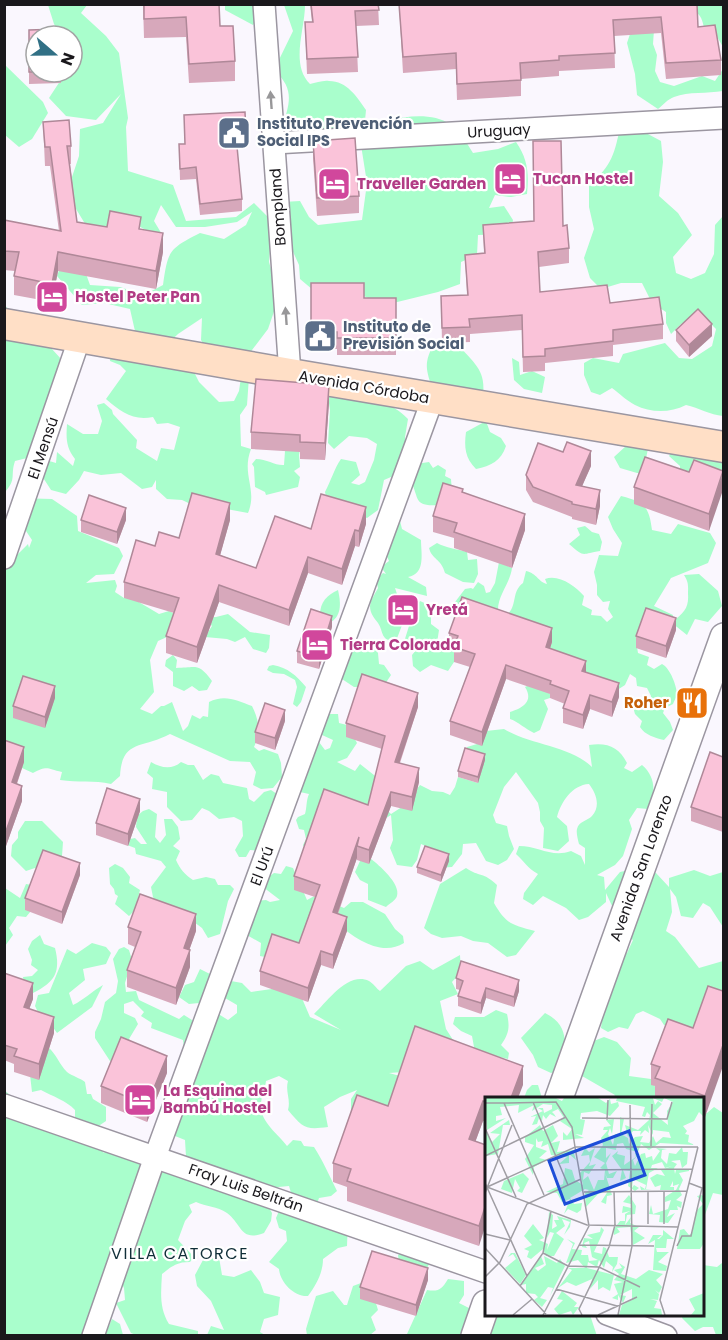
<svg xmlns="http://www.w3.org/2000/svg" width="728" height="1340" viewBox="0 0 728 1340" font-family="Poppins,sans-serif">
	<rect width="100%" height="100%" fill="#faf7fe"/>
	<g fill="#a9fecc">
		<path d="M48,5h39l-6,8 25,23 13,17 9,65 -2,9 2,44 45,14 13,36 50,-4 18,-14 13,13 4,19 -2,27 10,35 -11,32 -22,29 -33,2 -12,-20 1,-22 -24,16 -18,17 -23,-11 -7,-31 -26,-6 -22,2 -25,-29 12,-33 13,20 8,22 30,2 24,8 19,-10c5,-35 6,-36 37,-52l24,6 22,-14 6,-13 -15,10 -32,5h-29l-15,-22 -7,16 9,15 -2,3 -24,-14 -39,7 -11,-5 -14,-23 -2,-24 8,-24 1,-27 23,-6 18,-29 -25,26 -30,-4 -17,-18 17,-26h6v-36h-11l-7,-12z"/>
		<path d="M225,5h39l1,3 -12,17 -28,-15z"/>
		<path d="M284,5h21c0,25 -15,59 5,79 6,-1 13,-4 19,-3 18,0 28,16 37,29l-2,21c20,-13 64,-22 86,-7 11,8 16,18 23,29l25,-4 18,-7c12,17 13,32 11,52l-16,3 -16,-2 -6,13 15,-2 9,14 -3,14 -32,1 -1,20 -16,7 -1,22 -22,8 -57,14c-23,-17 -35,-13 -62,-11l-19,-16 -1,-14 -9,-20 -7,-43 17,-1 9,16 9,8 44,-5 5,-37 -6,-38 -45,-4 -23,-10 -11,-3c7,-24 14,-38 -8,-58l19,-39z"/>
		<path d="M684,5h39v42l-8,-14h-10c-3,-18 -5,-20 -21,-28z"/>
		<path d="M633,25l21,5 -1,14 4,11 -2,16 5,11 14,4 28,-10 13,5 8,-12v22c-16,3 -34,0 -49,6 -6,2 -11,8 -16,12l-21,-14 -2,-21 -8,-31z"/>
		<path d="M4,64l39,38 5,11 -16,26 -13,8 -14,-12z"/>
		<path d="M632,118l14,15 15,8 2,21 -4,34 19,17 14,22 -19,22 3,16 15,6 14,-6 9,-19 1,-29 8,-9v200c-13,-1 -24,-8 -37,-11 -16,8 -35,8 -51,0 -8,-4 -16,-12 -23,-17l-12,7 -9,-3 -7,-17v-12l9,-5 26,5 4,-9 42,-11 14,15 13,1 20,-13 4,-17 -8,-8 -11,-5 -16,8 -10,10 -5,-11v-11l-14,-9 -10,-20h-21l-20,6 -11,-11 -6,-20 10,-29 -5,-22v-22c24,-20 25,-31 32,-61z"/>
		<path d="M4,304l4,5 -2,10 32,25 13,4 11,12 -15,75 -20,23 -12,3c-5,15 2,18 -10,31z"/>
		<path d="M435,342l12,5h13c16,18 26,24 23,50l-50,-6c-7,-22 -10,-28 2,-49z"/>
		<path d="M111,351l78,11 10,20 20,20 15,-1 5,-10 2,-14 11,-5 7,19 -10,-14 -2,28 -7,10 1,31 10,3c-10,26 7,40 -3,64l-27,-5 -20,1 -19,-9 -15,-1 -11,-10v-9l-4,7 -10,2 -21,-16 -20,2 -17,-4 -5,9 -13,14 -15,-4 -11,-17 6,-13 10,3 1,-11 16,14 2,-7c-9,-11 -9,-21 -8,-35l16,10h15l4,-13 -5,-16 7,-2 8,7 1,4 24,26 -1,8 21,13 4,-13 13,2 6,-23 -12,-4 -11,1 -4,-7c-20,4 -32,-5 -47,-18l20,-28 -6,-6 -10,-4z"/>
		<path d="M512,358l7,4 1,13 12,-4 13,6 -3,16 -18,-4 -10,-9z"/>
		<path d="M322,391c31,5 63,4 86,28l-3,18v22l-7,15 -14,6 -6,30 -11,8 -11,-5 -28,-8 -3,-13c6,-11 9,-23 16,-33l15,3 4,13 -9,8 8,2 6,-3 9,-22 3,-16 -10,-6 -18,-2 -15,13 -6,-6 2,-33 -2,-14z"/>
		<path d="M486,421l4,11 11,6 5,8c-5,15 -15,20 -30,23 -11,-11 -12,-22 -10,-37z"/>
		<path d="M682,424l6,5 36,5 -1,55 -43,-16v-7l-11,-10 6,-10v-15z"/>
		<path d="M622,435l26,14 -2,9 2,15h-11l-17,-5 -6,-11 12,-11h-9z"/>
		<path d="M301,443l-2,12 1,12 -6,4 6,6 -2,10 -32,8 -1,-3 -10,-5 -1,-20 -2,-3 4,-5c11,0 20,7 28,6l1,-14z"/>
		<path d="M429,462l4,6 5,-3 8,5 -1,6 6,3 1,14 -12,12c-29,2 -19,-7 -31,-27l7,-14z"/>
		<path d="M621,496c23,6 28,10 31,34l19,4 7,-10 32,9 6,10 -8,20 -37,15 -17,28 19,9 -1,7c12,-9 17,-14 16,-28 0,-8 1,-11 -4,-19l15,-1 19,17 4,15 -14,16 -13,-3 -8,16 -15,-12 -34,7 -2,11 2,12 11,4 -2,8 7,4 8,-5c8,4 15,22 15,31 -1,3 -3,6 -4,9l-8,4 -2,5 7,9 3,8 -9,10c-9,-2 -19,-5 -24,-13l2,-6 -7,-7 -2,-7 6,-4 7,3 4,-2 1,-8 -4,-8 -10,-2 -1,-8 -6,-4 -5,11 -14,9 -59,-37 -2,-9 -41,-35c8,-10 3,-22 14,-30l3,-12c12,3 11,10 21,13l-2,-5c14,-5 30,7 39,17l-2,9 10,5 -1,5 10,1 6,6 6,-5 -5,-8 2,-8 -7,1 -6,-7v-10l-3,-13 5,-17 19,1 4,-13 -9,-14 -5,-12z"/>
		<path d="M17,498l35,1 25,17 1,15 41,17 4,8 -9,18 -18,1 -10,8 29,-3 2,6 -2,6 9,6h8l27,16 10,-3 6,3 -8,23 -9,4 -8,19 4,32 -14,17 12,5 9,-8h3l8,-4 11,29 5,-5 4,-11 8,4 3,-3 5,1 1,-15c15,-8 28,-2 43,4 7,14 9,26 2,41l5,4 5,-2 14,5 3,9 1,14 -9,11 -12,1 -8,-4 3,-13 -6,-10 -20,-1 -60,-27c-28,15 -48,5 -50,42l-9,8c-17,-4 -33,-1 -51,-4l2,-8c-15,-3 -14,-7 -29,1l-11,-5 -17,-14 -1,-216 12,18 12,-12 1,4 3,-8 -10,-15z"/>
		<path d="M383,515l17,6 2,8 19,11c0,13 5,34 -13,37l18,10 1,9 -32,-8 2,6 15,5 -16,42c-16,0 -12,-9 -18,-18 -4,-5 -8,-10 -8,-17 1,-7 5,-12 8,-18l-2,-8 7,-7 3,1 -5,-7 8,-6 -13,-29v-9z"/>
		<path d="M585,526l7,6 7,2 3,8 -2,9c-19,3 -15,7 -31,-7l11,-9 -3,-7z"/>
		<path d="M437,543c9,5 20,6 30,9l1,8 9,-1 1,15 -4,9 -11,-1 -18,-9c-4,-15 -13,-13 -16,-25z"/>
		<path d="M499,562l13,6c-2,16 -15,28 -14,44l-39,-7 -4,-3 10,-13 6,-1 2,1 5,-7 6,4 2,7 4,-1 5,-9z"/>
		<path d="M338,590c3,13 4,27 -9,33l-9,-8c0,-13 7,-20 18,-25z"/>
		<path d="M420,601l11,5v18l8,6 -2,13 5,7 7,-3 5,5v10l-6,9 -17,-6 -11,7 -7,-6 -1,-11 5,-6 -13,-7 10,-32z"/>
		<path d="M228,614l22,18 20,3 -1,13 -3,5 -13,-4 -8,-12 -10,5 -8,-3 -22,-2 7,-11 -7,-8 11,-1z"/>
		<path d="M367,640l11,13 1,11 5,1 7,10 -8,12h-29l-15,-10 7,-31z"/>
		<path d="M173,655l4,5 -1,8c20,0 22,-6 36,13l-5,9 -8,1 -7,-5 -8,5 -11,-5v-14l-8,-6 1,-6z"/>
		<path d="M273,665c15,3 23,10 33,22l-5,15 -4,5 -4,-3 4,-17 -2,-7 -11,-6 -11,-1 -6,-3 2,-4z"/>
		<path d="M533,683l17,11v4l-6,2 4,9 -8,21 -6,3c-9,-4 -15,-11 -24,-14v-7c13,-4 24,-11 15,-25z"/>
		<path d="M327,714h11l1,9 8,2 10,18 -10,15 -10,4 18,9 5,-7 19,15 7,30 5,5 14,-9 15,-20 12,6 11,1 7,3 5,-8 3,-10 20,6 -13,-29 2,-7 10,-3 9,-13 18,-2c26,16 67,17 88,38l-3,-22c18,-3 30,2 38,18l-3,5 8,4 10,-7c14,12 14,28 6,44l-11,-1 -8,12 3,9 -9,27 -8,9 -18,10 7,2 1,13 15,-18 14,-3 22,4 13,14v-9l25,-8 16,6 13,-4v55l-13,-20 -7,-4 -10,15 -12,-2 -5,-19 -6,-8 2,23 -6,19 9,6 24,31 24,-7v52l-23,16h-27l-9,-4 -4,-6 -17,-8 -7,3 -8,15 -9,-2 -11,5 -7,-4 9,-71 17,-4 6,-13 -7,-4 -20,-43v9l-18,15 -9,3 -13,-12 -23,-12 -10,9 -10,-6 1,-6 14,-19c-12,-7 -12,-11 -22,-20l3,-8c19,0 33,12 52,5l10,5 4,9v-17l-6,-4c-1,-4 -3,-11 -2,-15 2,-8 10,-8 15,-13 9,-10 4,-23 -3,-32 -17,1 -28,18 -32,33l10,9 2,15 -11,10 -15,-3 1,-20 -4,-7v-9l-2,-9 -22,-31 -12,15 -11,28 3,8 11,3 2,10 5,13 -7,11 -9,5 -12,-4 -10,-18 -13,1 -1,10 -10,13 -17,1 -5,-20 -9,-4 -4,16 -5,7 -15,-2 -7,-17 3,-8 -2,-25 -11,7 -73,31 -4,-8 3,-6 -2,-9 -5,-1 -3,-9 2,-3 7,-3c2,-7 1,-13 4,-20l-9,-2 16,-54 9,12 5,-2 3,-8 -11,-5z"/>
		<path d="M151,762c10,6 21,8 30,0l7,3h6l9,15 8,-6 8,2 4,7 24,5 2,11 5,3 10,-10 7,-2 6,4 -5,31 -9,2c-2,9 1,16 1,24l-14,-1 -4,7h-7l-4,-7 8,-14 -1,-15 -8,-4 -15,2 -10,-8 -7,-3 -10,12 -11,1 -14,-14v-15l-15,-3 1,-11 -6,-5z"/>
		<path d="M149,809l8,5 -2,23 5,6 6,-8 -2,-16h8l6,8 2,12 -7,7 7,5 -4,9c4,9 9,15 17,20l13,-3 9,2 3,6h12l4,4 -6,12 -8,33 -12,4 -6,-10 -8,-6 -38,-19 -3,-6 -2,-10 15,-20 -5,-6 -25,-7 -1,-6 -8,-3 3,-6 5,-1 6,6h6l-11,-17 1,-11 6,-5z"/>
		<path d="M25,821h17l21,21 -1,14 9,6 -33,5 -12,4 -15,-15 1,-11 6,-7v-6z"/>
		<path d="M371,859c8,6 30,25 26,37 -1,4 -8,8 -11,11l-18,-7v-16l-8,-4 -5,-8 5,-11z"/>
		<path d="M115,864l8,4 7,9 -1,6 11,7 -5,20 -6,6 -14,-12 3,-8 -3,-2 -1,-5 -4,-5 -1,-16z"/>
		<path d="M286,866l7,2 14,32 13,-7 17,12 7,3 7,-6h12l22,12 10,15 8,7 1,7c-22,14 -48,-4 -65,-18l-69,33 -10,-2 1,-13 -16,-9 6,-4 4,-29 11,-1 4,2 10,-2 -17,-13 4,-9 7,-5 7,1z"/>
		<path d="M466,868c13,9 18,4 31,17l-3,18c12,21 18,22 41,28l-19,24 -9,2 -19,-14 -15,-2 -12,-5 -19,2 -11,-4 -7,-6 16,-44z"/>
		<path d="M26,884l11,2 -2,20 -9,11 -9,-1 -8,12 4,7 -8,11v-58l15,10z"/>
		<path d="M40,935l4,9 11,4c6,24 0,34 -22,45l-8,-3 -2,-13 9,-1 6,-6 -7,-5 1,-5 -4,-11 4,-8z"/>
		<path d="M92,943l14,4 5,6 -5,11 -23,5 2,11 -16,13 4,12c11,-5 19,-14 30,-20l-11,22 -35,26 -5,-7 -9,-4 -8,-16 3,-11 11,-2 18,-44 9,5z"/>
		<path d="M124,947l5,3 3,10 -7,23 1,9 10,-1 3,9 40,19 5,-4 8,5 5,8 -13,21 -1,-9 -32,-12 1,-5 -11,-7 3,-4 -11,-11 -9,3v9l11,5 3,6 -9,15 8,12 -19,9 -8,1 -15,-23v-6l6,-13 4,-17 11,-9 2,-12 -5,-22 6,-10z"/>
		<path d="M460,955l1,17 -9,10 6,12 -18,7 6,28 9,14 -52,29 -14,1 11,3 -11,41 -38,2v-20l6,-9 -17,7 -16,10 4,20c-23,3 -25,1 -40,-17 3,-11 -3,-18 0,-29l-9,-5 -13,5c-1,8 -5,16 -5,24 -1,17 17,29 26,41l6,-6 8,1 3,5 10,1c9,14 15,28 23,44l-6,5 -12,2 -6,17 20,-8 8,2 2,4 5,6 -1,27 -9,2 -15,11c0,14 -7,26 -15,37 -14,1 -28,-14 -29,-27l-10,-7 18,-21 -1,-10 -7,-3 -3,-10 6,-14 10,-8 -3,-10 -21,2v18l4,7 -1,8 -7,12c-24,9 -22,-9 -37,-20 -10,-7 -21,-6 -31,-11l-7,3 3,7 -7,9 -7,19 16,17 -4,5c-13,0 -18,4 -28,12 -1,18 -3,34 7,50l29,7v4h-62l-5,-2 -15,-30 9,-3 -1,-12 -6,-13 25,-50 3,-57 59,6 -19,-17 -1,-17 -10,-4v-17l37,-106 8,2 8,5 9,-7v-8l-12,-7 6,-17 11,2 9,9 28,-4 22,8 9,21 31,13 -27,-16c13,-12 34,-43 55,-33 4,2 8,8 11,10l26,-25 14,-5 13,9z"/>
		<path d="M200,969l10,5 -3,23 -8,6 -10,1 -10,-7 6,-12 9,-3z"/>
		<path d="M496,1010l11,4c3,13 2,20 -6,31l8,8 -1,6 -41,-10 7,-2 -2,-11 -11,-5 -8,-7 2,-7h29z"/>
		<path d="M545,1013c25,12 21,33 17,57l-11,3 -13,-6 -5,-12 -12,-17z"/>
		<path d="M604,1037l13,5 14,16 -2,18 22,3 10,19h-48l2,-3 -33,-19 -5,-6 9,-26z"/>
		<path d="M48,1047c9,8 11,17 19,25 5,4 13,6 18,10l2,12h4l2,5 13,8v14l-12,8 -19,-8v-11c-8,-9 -23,-14 -34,-20l-9,2 -3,-26z"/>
		<path d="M532,1085h6l4,13h-18l3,-8z"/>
		<path d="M4,1090l30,25 52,18 18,20 9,-11 19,-4 10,34 -50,163h-87z"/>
		<path d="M714,1107l9,6v82l-10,-2 -10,27v-106l4,-1z"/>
		<path d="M409,1249l17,6 3,9 -5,11 -25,-12 -1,-8z"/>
		<path d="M723,1255v80h-7l-3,-8h-10l-8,4 -13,-13 1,-3 19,-1 1,-49 14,2 5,-4z"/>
		<path d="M219,1257l3,18 12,2 17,-7 9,12 4,11 16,4 -2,18 -14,4 -4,13 5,3h-58l4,-9 13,4 -13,-29 -14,-15 -2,-11 8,-15z"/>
		<path d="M448,1279l16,2v14l-5,8 10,5v28l-62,-2 20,-44c12,2 15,-1 21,-11z"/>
		<path d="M361,1283l14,17 3,10 -7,7 5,13 -6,5h-63l-1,-6 10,-33 17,-5 11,14h3l6,-19z"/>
		<path d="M486,1314l104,1 7,21h-122z"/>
		<path d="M112,1319l8,5 3,11h-18z"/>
	</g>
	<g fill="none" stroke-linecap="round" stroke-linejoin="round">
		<g stroke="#9b96a1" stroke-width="24">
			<g id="minor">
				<path d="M264,4l26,370"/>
				<path d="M274,143l450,-25"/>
				<path d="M4,558l76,-221"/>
				<path d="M4,1105l482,167"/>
				<path d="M607,1314l59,22"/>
				<path d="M93,1336l62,-179 278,-759"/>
			</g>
		</g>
		<g stroke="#9b96a1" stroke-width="30">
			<g id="tertiary">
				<path d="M559,1098l165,-461"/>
				<path d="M475,1336l11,-32"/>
			</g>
		</g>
		<g stroke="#9b96a1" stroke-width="33">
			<path id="secondary" d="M4,324l286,50 434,73"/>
		</g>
		<use href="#minor" stroke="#fff" stroke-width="21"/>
		<use href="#tertiary" stroke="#fff" stroke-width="27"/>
		<use href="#secondary" stroke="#ffdfc6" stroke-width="30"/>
	</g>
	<g fill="#d7a8bb">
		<path d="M143,4h76l1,22 15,35v20l-46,2 -3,-46 -42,1z"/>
		<path d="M310,4h68l1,21 -23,1 2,46 -51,2 -2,-52h7z"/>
		<path d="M399,4h298l1,23 23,33v15l-55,4 -5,-46 -47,3 1,32 -56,3v5l-38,3v17l-64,4 -1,-31 -53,4z"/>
		<path d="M29,30l7,42h25v11l-32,1z"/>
		<path d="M184,115l62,20v12h-9l5,52v12l-42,4 -4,-36 -16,1 -1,-36h6z"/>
		<path d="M43,122l28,24v18h-1l7,58 30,5 34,2 22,23 -7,37 -98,-18 -6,31 -38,-7v-19l1,-5 -11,-1v-50l55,11 -9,-65h-5z"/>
		<path d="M313,141l46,55v17l-42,3 -4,-58z"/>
		<path d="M483,225l80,1 6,22v15l-30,4 1,25 70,11 53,21v15l-50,6v11l-68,7v8l-22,1 -1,-42 -52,4v8l-28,1 -1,-47 26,-1 -2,-40 19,-1z"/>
		<path d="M311,283l53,15h32v57h-59v-6h-26z"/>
		<path d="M676,330l36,6 -23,21 -13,-16z"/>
		<path d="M329,402l-4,58 -25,-1v-7l-49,-3v-17z"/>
		<path d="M591,466l-9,20 18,20 -4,19 -24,-6v-2l-39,-15 -7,-12v-15z"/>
		<path d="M723,471l-14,60 -75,-27v-17l55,-15z"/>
		<path d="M433,516l92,14 -13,38 -58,-20v-10l-21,-6z"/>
		<path d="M81,520h45l-9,24 -36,-12z"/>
		<path d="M230,520l-10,35 36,13 55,-39 55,-5 -7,23 -4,-1 -13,39 -34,-12 -19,53 -70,-24 -22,61 -31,-10v-17l8,-23 -50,-15v-16l31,-36z"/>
		<path d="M332,627l-13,42 -22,-6v-12z"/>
		<path d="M676,630l-10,28 -30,-10v-12z"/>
		<path d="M449,633l103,9 -2,6 36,24 33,25 -7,20 -22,-8 -7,20 -20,-6v-15l2,-4 -15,-6v-4l-44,-15 -24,67 -32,-11v-14l20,-54 -16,-5v-13l-5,-2z"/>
		<path d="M55,698l-10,30 -32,-10v-12z"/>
		<path d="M418,707l-18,56 19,19 -7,29 -21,-5 -22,58 -12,-4v-2l-19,56 9,17 -14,38 -12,-4 -13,37 -48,-17v-14l39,-28 16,-46 -21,-7v-14l74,-71 14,-56 -36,-12v-14z"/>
		<path d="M285,721l-10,29 -20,-7v-11z"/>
		<path d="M4,740l20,22 -7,22 5,17 -16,45 -2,-1z"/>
		<path d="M723,757v75l-32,-11v-14z"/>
		<path d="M485,760l-7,23 -20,-6v-6z"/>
		<path d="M140,811l-12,35 -32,-11v-12z"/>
		<path d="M449,861l-8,21 -24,-9v-6z"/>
		<path d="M80,875l-18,49 -37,-14v-12z"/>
		<path d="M128,927l68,4 -7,19 1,17 -14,38 -49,-18v-17l8,-23 -7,-3z"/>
		<path d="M4,973l29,26 -4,10 25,24 -15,47 -25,-8v-8l-10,-4z"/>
		<path d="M456,978l63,13 -5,16 -28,-9 -5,16 -23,-8v-10l2,-6 -4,-1z"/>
		<path d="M723,991l-18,126 -3,-1v-18h-47v-12l-4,-1v-21l42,-36z"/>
		<path d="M167,1073l-20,49 -46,-19v-17z"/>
		<path d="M523,1085l-37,13v24l-3,-1 -8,21 11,3 -7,101 -132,-45v-14l-14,-5v-19l55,-57z"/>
		<path d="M428,1280l-12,36 -56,-17v-12z"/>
	</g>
	<g fill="#af8898">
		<path d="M163,233v19l-7,37v-18z"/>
		<path d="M58,252v19l-6,31v-18z"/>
		<path d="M712,324v12l-23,21v-12z"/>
		<path d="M329,385v17l-4,58v-17z"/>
		<path d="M591,451v15l-15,34v-15z"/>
		<path d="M723,473v17l-14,41v-17z"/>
		<path d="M600,490v16l-4,19v-16z"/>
		<path d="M230,503v17l-14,50v-16z"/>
		<path d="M366,507v17l-7,23v-16z"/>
		<path d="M126,508v12l-9,24v-12z"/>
		<path d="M525,514v16l-13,38v-16z"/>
		<path d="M355,530v16l-13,39v-16z"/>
		<path d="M308,557v16l-19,53v-16z"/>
		<path d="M219,585v17l-22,61v-16z"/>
		<path d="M332,616v11l-13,42v-11z"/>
		<path d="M676,618v12l-10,28v-12z"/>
		<path d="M552,628v14l-6,19v-14z"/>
		<path d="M586,661v15l-4,-5z"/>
		<path d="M506,665v14l-24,67v-14z"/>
		<path d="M619,683v14l-7,20v-15z"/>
		<path d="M55,686v12l-10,30v-11z"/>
		<path d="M418,693v14l-23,69v-14z"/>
		<path d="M590,695v14l-7,20v-14z"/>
		<path d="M285,710v11l-10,29v-12z"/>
		<path d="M24,747v15l-12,35v-15z"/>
		<path d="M485,754v6l-7,23v-6z"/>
		<path d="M419,768v14l-7,29v-14z"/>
		<path d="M22,786v15l-16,45v-15z"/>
		<path d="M391,792v14l-22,58v-14z"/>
		<path d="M140,799v12l-12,35v-12z"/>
		<path d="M359,837l-2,9v12l-24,68v-14z"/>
		<path d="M449,854v7l-8,21v-7z"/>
		<path d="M80,863v12l-18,49v-12z"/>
		<path d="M196,914v17l-12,34v-17z"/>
		<path d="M347,917v14l-14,38v-14z"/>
		<path d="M190,950v17l-14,38v-17z"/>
		<path d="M321,951v14l-13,37v-14z"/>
		<path d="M519,980v11l-5,16v-10z"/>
		<path d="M33,983v16l-9,24v-16z"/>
		<path d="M486,988v10l-5,16v-11z"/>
		<path d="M54,1017v16l-15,47v-16z"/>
		<path d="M723,1045v21l-18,51v-21z"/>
		<path d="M167,1056v17l-20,49v-17z"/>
		<path d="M523,1066v19l-5,13h-7z"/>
		<path d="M483,1101v20l-14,38v-20z"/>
		<path d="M486,1204v20l-7,22v-20z"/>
		<path d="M428,1268v12l-12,36v-11z"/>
	</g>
	<g fill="#fac3d9" stroke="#af8898" stroke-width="1.5">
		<path d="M144,4h75l1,22h13l2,35 -46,3 -3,-47 -42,2z"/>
		<path d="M311,4h67l1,6 -24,1 3,46 -51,2 -2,-37h8z"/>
		<path d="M399,4h298l1,23 17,-2 6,35 -55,3 -5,-46 -48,3 2,33 -56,3v4l-39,3 1,17 -64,4 -1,-31 -53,4z"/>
		<path d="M60,29v7h-24v36h-7v-42z"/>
		<path d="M245,112l1,23 -10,1 6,63 -42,5 -4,-37 -16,2 -1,-25h6l-1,-29z"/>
		<path d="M69,120l2,26h-4l10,76 30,5 3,-16 31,6 -2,12 24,4 -7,38 -98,-19 -6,32 -38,-8 5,-24 -15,-1v-31l57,11 -11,-84h-5l-2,-25z"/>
		<path d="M355,138l4,58 -42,2 -4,-57z"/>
		<path d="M533,141h28l2,85 4,-1 2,23 -31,4 2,40 67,-7 3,18 49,-6 4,27 -50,6v11l-68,8v7l-22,1 -1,-42 -53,4 1,8 -28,1 -1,-32 27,-1 -3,-40 20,-2 -2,-28 51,-4z"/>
		<path d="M311,283h53v15h32v40h-59v-6h-26z"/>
		<path d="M698,309l14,15 -23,21 -13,-15z"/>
		<path d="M256,379l73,6 -4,58 -25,-1v-7l-49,-3z"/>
		<path d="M567,442l24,9 -15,34 24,5 -4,19 -24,-5v-2l-39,-15 -7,-12 12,-32 25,9z"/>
		<path d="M645,457l44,15 5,-12 29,11 -14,43 -75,-27z"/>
		<path d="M443,483l20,6 -1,3 63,22 -13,38 -58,-20 3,-9 -24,-7z"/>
		<path d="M192,493l38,10 -14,51 40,14 19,-52 36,13 10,-35 45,13 -7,24 -4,-1 -13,39 -34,-12 -19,53 -70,-25 -22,62 -31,-11 13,-38 -55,-16 12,-42 19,6 4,-14 20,6z"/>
		<path d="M89,495l37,13 -9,24 -36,-12z"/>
		<path d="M462,597l90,31 -6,19 40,14 -4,10 37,12 -7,19 -22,-7 -7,20 -20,-7 6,-17 -19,-7 1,-3 -45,-16 -24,67 -32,-11 25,-67 -21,-7 4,-11 -9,-3z"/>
		<path d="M646,608l30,10 -10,28 -30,-10z"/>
		<path d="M311,609l21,7 -13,42 -22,-7z"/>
		<path d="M362,674l56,19 -23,69 24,6 -7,29 -21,-5 -22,58 -12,-4 2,-9 -26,75 14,5 -14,38 -12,-4 -13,37 -48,-17 12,-37 27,9 21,-58 -26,-9 30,-87 44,16 17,-69 -39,-13z"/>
		<path d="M23,676l32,10 -10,31 -32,-11z"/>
		<path d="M265,703l20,7 -10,28 -20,-6z"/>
		<path d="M4,740l20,7 -12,35 10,4 -16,45 -2,-1z"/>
		<path d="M465,748l20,6 -7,23 -20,-6z"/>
		<path d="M710,752l13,5v61l-32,-11z"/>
		<path d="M107,788l33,11 -12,35 -32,-11z"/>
		<path d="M425,846l24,8 -8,21 -24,-8z"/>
		<path d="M43,850l37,13 -18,49 -37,-14z"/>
		<path d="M140,894l56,20 -12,34 6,2 -14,38 -49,-18 14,-38 -13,-5z"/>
		<path d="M461,961l58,19 -5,17 -28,-9 -5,15 -23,-7 5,-15 -7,-3z"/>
		<path d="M4,973l29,10 -9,24 30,10 -15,47 -25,-8 3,-7 -13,-4z"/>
		<path d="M708,986l15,5v54l-18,51 -50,-18 5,-11 -9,-3 17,-45 25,9z"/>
		<path d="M415,1026l108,40 -12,32h-25v4l-3,-1 -14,38 17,6v59l-7,22 -132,-45 4,-12 -18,-6 24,-68 31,11z"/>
		<path d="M121,1037l46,19 -20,49 -46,-19z"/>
		<path d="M372,1251l56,17 -12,37 -56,-18z"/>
	</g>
	<defs><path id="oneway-solid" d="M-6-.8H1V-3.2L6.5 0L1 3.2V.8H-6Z" transform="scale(1.5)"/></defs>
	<g fill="#989799">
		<use href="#oneway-solid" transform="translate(271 100) rotate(-94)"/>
		<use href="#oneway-solid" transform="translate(286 316) rotate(-94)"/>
	</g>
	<defs>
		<g id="civic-square" transform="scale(1.725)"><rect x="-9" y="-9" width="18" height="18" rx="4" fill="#5c6f8a" stroke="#fff"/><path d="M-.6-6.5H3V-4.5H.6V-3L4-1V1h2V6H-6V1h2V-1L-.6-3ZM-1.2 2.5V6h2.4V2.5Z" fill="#fff"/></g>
		<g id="hotel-square" transform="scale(1.725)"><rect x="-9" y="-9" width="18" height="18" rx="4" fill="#d1479c" stroke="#fff"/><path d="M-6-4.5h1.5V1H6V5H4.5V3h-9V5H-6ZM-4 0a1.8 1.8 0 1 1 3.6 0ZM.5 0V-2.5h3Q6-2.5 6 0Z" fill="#fff"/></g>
		<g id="restaurant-square" transform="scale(1.725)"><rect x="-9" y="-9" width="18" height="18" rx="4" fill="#e8710a" stroke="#fff"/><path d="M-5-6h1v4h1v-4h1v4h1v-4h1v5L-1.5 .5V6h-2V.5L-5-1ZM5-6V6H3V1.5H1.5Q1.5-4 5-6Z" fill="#fff"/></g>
	</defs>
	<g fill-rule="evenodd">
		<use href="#civic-square" x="234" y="133"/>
		<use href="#hotel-square" x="510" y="179"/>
		<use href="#hotel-square" x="334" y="184"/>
		<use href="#hotel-square" x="52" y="297"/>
		<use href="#civic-square" x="320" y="336"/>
		<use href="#hotel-square" x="403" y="610"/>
		<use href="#hotel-square" x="317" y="645"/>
		<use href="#restaurant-square" x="692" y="703"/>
		<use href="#hotel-square" x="140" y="1100"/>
	</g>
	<g text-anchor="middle" stroke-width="4.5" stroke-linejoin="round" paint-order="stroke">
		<g font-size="15" font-weight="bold" fill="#4e5e75" stroke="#fff" text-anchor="start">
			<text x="257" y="129">Instituto Prevención<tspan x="257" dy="17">Social IPS</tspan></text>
			<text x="343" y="332">Instituto de<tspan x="343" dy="17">Previsión Social</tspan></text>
		</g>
		<g font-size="15" fill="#1a181c" stroke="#fff">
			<text transform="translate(499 131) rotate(-3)" y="5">Uruguay</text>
			<text transform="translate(278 207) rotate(-94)" y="5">Bompland</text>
			<text transform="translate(364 387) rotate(10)" y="5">Avenida Córdoba</text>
			<text transform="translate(43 448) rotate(-71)" y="5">El Mensú</text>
			<text transform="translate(262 866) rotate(-70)" y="5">El Urú</text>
			<text transform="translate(641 868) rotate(-70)" y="5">Avenida San Lorenzo</text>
			<text transform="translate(246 1188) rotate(19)" y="5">Fray Luis Beltrán</text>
		</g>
		<g font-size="15" font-weight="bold" fill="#b23c85" stroke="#fff" text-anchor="start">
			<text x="533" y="184">Tucan Hostel</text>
			<text x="357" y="189">Traveller Garden</text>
			<text x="75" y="302">Hostel Peter Pan</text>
			<text x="426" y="615">Yretá</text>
			<text x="340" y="650">Tierra Colorada</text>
			<text x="163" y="1096">La Esquina del<tspan x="163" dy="17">Bambú Hostel</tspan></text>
		</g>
		<g font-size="15" font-weight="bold" fill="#c56008" stroke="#fff" text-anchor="end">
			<text x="669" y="708">Roher</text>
		</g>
		<g font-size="16" letter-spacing="1.5" fill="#102e38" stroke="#fff">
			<text x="180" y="1259">VILLA CATORCE</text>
		</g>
	</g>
	<g transform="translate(485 1097)">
		<rect width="219" height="219" fill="#faf7fe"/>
		<path d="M0,1h71l6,3 2,-3h34l8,5 4,-4 1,5 7,-2 1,4 -9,10 -13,-5 -16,2 -1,6 5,1 -3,15 -7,-1 9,4 -21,2v-8l4,4 5,-7 -12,-8 4,-3 -6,-9 -6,3 2,2 2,3 -6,-3 -4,5 -3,-4 -1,6 -3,-3 -2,6 -5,1 4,-9 -6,1 13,-6 -5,-3h5l1,5 8,-4v-4l-9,-1 -11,7 2,-6 -16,8 1,-8 -19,2 2,8 -6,1v5l10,-3 -19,12zM132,1h47l-2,4 -9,-4 2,7 3,-4 4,3 -9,9 15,12 -1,-14 6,-9 -9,-4h40v19l-5,-5 -5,9 -11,5 4,5 -2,3 4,1 -1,7 7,3 -35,-2 -11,7 -8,-6 -3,8 -12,-3 -3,-6 -6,1 -1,6 -10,-2v10l5,-5 -5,10 3,11 8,-3 -4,7h-6l-2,-5 7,22 -5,1 -1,8 -5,-2 7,-11 -10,3 -12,13 -1,-14 4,-3 -4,-1 -15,9 4,6 8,-1 -1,7 -4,3 -9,-4 -4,5 6,-15 -8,3 -5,-9 -11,-1 17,-8 2,-16 7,2 3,10 8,5 -3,-12 10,-11 -1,-7 -8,1 4,-8 4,4 6,-4 -6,18 7,-2 -7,10 -5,-2 -1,8 5,-4 6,14 4,-10h6l1,-10 -5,-2 5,-5 -11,-6 9,-12 -2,-7 7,-8h-5l1,-3 7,-1 -5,-6 8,-1 -2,15 -2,-6 -2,6 5,11 2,-11h5v-17l4,2 -3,15 7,4 1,6 6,-7 8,-1 -3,6 9,1 4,-7 3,7 7,-6 8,1 -2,-6 -16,-2v5l-5,-10 1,8 -4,-3 -5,5 1,-4h-8l-5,6 -3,-12 13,5 11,-10 1,-5 -3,-3 -2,5 -3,-1 3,-9 -29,-6zM24,23l1,5h-7l-5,29 -13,2v-28l7,14 8,-8 -10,-1zM55,28l3,6 10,-6 5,11 -7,7 9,-2 -3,11 16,-2 3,10 -7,-6v9l-10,1 8,-7 -16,-2 -3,-11 -7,3 2,-6 -5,1 -2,-4v9l11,4 -8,7 8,2 -13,7 -1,8 -8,-16 9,-14 -9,-3v-5zM197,50l1,5h5l-1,12 -5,4 -2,-8 -9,1 6,3 -3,4 1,6 1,-4 13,-1v2l-10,2 4,7 -4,9 3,6 -6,5 6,2 -1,6 -4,-2 1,4h-8l-3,7 8,-4 -7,10 -9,-1 1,-7 -11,-1 2,-9 2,9 15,-5 3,-9 -6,2v-5l11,-7 3,-6 -6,2v-5l-3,6h4v3h-14l1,-5 -6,2 -5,-9 7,-4 8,2 -4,-6 11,-4 -7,2 -3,-6 -10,3 -1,3h7l-9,5 -3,16h6l-11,1 -1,-4 5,3 1,-4 -13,-6 -1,9 2,-3 5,3 -4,3 -7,-5 2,-15 -7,-1 3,8 -6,3 2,-11 -10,-14 6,-5 -1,3 8,2 -1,9 12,-8 -1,-4 5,1 -7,6 2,6 6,-12 4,-1 1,5 6,-2 1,5 7,-10 -4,-3 11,1 -5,1 -1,8 6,6 2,-11 7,1zM38,76l6,6 -7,14 -5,-2 3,-3 -5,-9 -3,14 -11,-4 3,-8zM144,98l7,11 -1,8 -8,1 -2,10 6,-8 -1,6 9,4 -5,4 11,7 -12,7 -3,-18 -13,1 3,4 -6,3 -1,-5 7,-9h5v-7l5,-3 -8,2 1,-7 8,2v-4l-8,-2zM217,98l2,2v46l-4,6h-23l3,-19 4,-1 5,6 3,-2 4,-22 7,-7 -6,-8zM64,115l4,3 -1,14 5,-3 -3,-6h5l-2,-4 14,4 -1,7 -6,8 6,-13 -8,-3 3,7 -9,7 8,6 -10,17h-8l-3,-7 -12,10 -4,-2 2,-6 -5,-2 8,-4 -8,-9 9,-12 11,14 -5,2 9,4 -1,6 7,-17 -4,-1 -3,6zM116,130l3,3 -10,22 8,2 1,-7 3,1 3,9h9l-1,7 -5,8 1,-5 -7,-6 -2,7 -5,-8 -2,7 -9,-5 -1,6 27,7 -4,16 -7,-4 -5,3v-10l-8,9 2,-10 -16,7 -9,-4 -9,6 14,-18 -4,-2h17l-7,-8 -12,3 7,-19 -6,-5 8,4 -3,6 10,1 -1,5h7l1,6 9,-1 -6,-3 -3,-16 -5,2 3,5 -5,-1 2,-9 9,1 -6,-4 13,-3zM178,133l11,9h-7l-1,9h-10l1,4h12l-11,10 9,4 -1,5 -13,-1 2,-30 -7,4 5,-9h9l-5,4h2l4,-4zM26,156h4l11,22 -6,9 -15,-16 11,-9 -3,-5 -5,3zM56,159l3,8 -9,4 3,3 8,-6 -2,-9 13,7 3,-4 5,7 -15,30 3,-8 -5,-1 -8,11 7,2 -5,7 -8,-7 4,-3 -3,-3 -9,-1v-9l-5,1zM134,166l6,4 -4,7 15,5 13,-9 14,4 -7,6 6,7 -3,6 -4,-3 4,4 -1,6 -8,-1 7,2 -3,7 7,1 1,6h-43l3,-10 10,-5v-11l-12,6 6,1 -3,7 -5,-8v5l-6,-2 6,-4 -4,-10 9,-2 -9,-2 5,-6 -5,-4 8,-2zM77,194l15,12 -3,4h5l-6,8 -2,-4 -12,4 -5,-6 9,-9 -6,-1zM219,196v22h-13l4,-5 -6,-11z" fill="#a9fecc"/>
		<path fill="none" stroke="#a09ea4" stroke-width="1.5" d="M48,5l35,83M0,6h19M97,21l85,1 5,-17M122,23l1,-20M0,31l31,69M166,49l1,-42M0,59l81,-39M95,73l113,-1M0,86l42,93M2,90l100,38 91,2M0,91l90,-41 14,79 -46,89M179,94v33M99,95l103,-1M0,96l27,-68M59,98l-40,-92 52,-1 16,25 3,20h123M163,127v-33M0,137l25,6M94,148l75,1M192,149l5,-10h9l11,-48 -13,-5M0,151l61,66M58,156l25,13 31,1 41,20M0,180l15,-15 27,-58 54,-25M35,189l23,-33 8,-42M71,192l61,17M28,218l19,-16M97,218l-3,-6 30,-62 6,-22 -1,-34M113,218l39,-18M133,218l14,-69 -2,-141M180,218l-5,-15 38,-153"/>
		<path fill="#1d4ed8" fill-opacity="0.15" stroke="#1d4ed8" stroke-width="3" d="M144,34l16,44 -80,29 -16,-43z"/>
		<rect width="219" height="219" fill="none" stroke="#1a181c" stroke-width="3"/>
	</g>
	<rect width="728" height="1340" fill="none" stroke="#1a181c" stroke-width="12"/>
	<g transform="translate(54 54) rotate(110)"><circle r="28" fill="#ffffff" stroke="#a3a3a4" stroke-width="1.5"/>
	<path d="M0-4.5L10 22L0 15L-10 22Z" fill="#317085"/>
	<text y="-9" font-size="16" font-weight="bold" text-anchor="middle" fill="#1a181c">N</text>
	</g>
</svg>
